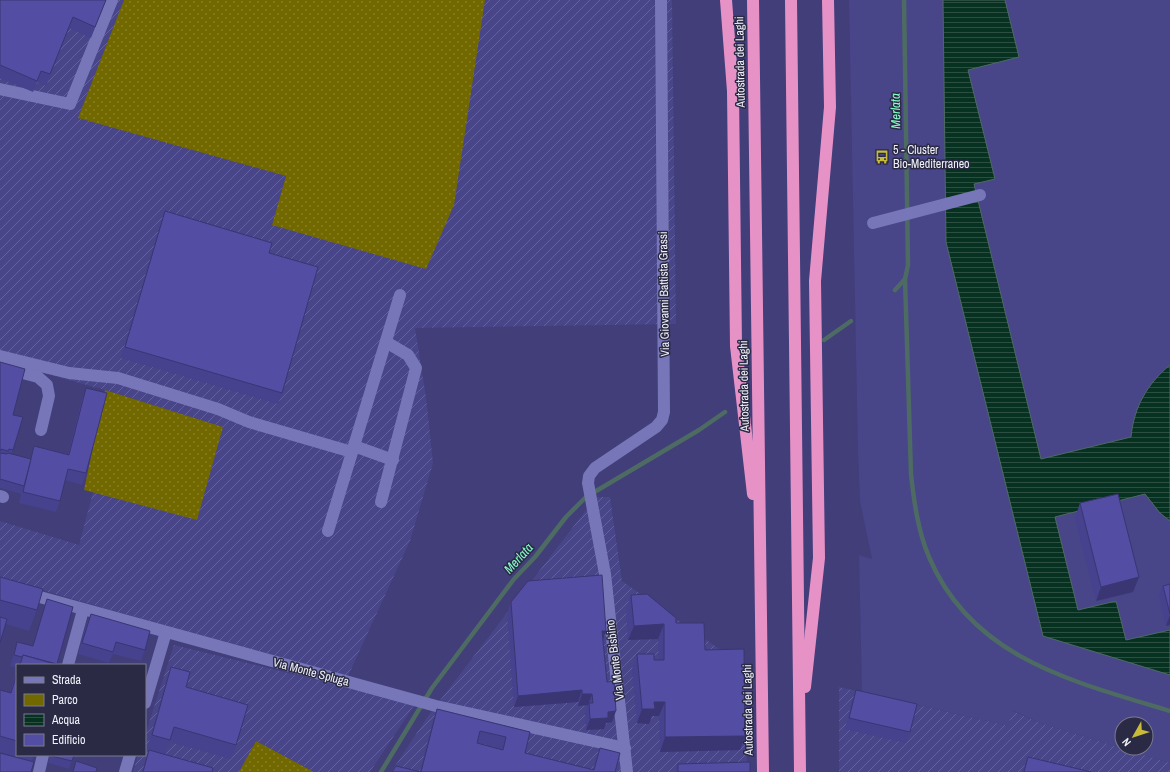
<svg xmlns="http://www.w3.org/2000/svg" width="1170" height="772" viewBox="0 0 1170 772" font-family="'Archivo Narrow',sans-serif">
	<defs>
		<pattern id="industrial-furrows" width="10" height="10" patternUnits="userSpaceOnUse"><rect width="10" height="10" fill="#484589"/><path d="M-1 1l2-2M0 10L10 0M9 11l2-2" fill="none" stroke="#63609a"/></pattern>
		<pattern id="green-dots" width="8" height="8" patternUnits="userSpaceOnUse"><rect width="8" height="8" fill="#726800"/><path d="M2 2h.1M6 6h.1" fill="none" stroke="#877e26" stroke-width="1.8" stroke-linecap="round"/></pattern>
		<pattern id="water-rules" width="6" height="5" patternUnits="userSpaceOnUse"><rect width="6" height="5" fill="#073121"/><path d="M0 2.5h6" fill="none" stroke="#2c4f42"/></pattern>
	</defs>
	<rect width="100%" height="100%" fill="#413e7a"/>
	<path fill="#484589" fill-rule="evenodd" d="M849,0h321v763l-130,-40 -28,-13 -3,16 -147,-34 -3,-137 13,4 -12,-58 -2,-49zM1122,724h24v24h-24z"/>
	<g fill="url(#industrial-furrows)">
		<path d="M0,0h124l-46,118 208,58 -14,49 206,-189 7,-36h187l4,324 -261,4 11,69 7,66 -23,78 -63,137 -347,-100v-57l79,24 14,-53 104,27 26,-92 -118,-37 -105,-29z"/>
		<path d="M596,497h14l12,84 123,86 2,105h-356l37,-56z"/>
		<path d="M174,645l241,59 -45,68h-56l-58,-31 -17,31h-106l5,-17h7v-20z"/>
		<path d="M839,687l170,39 2,-16 29,13 130,40v9h-331z"/>
	</g>
	<g fill="url(#green-dots)">
		<path d="M124,0h361l-31,205 -28,64 -154,-44 14,-49 -208,-58z"/>
		<path d="M105,390l118,37 -26,93 -113,-30z"/>
		<path d="M256,741l58,31h-75z"/>
	</g>
	<path fill="url(#water-rules)" stroke="#4d6b62" d="M943,0h62l14,57 -51,13 27,109 -21,5 67,275 90,-22c3,-30 16,-53 39,-72v156l-10,-8 -15,-19 -90,23 23,93 38,-9 10,39 44,-10v45l-127,-39 -97,-394z"/>
	<g fill="none" stroke-linecap="round" stroke-linejoin="round">
		<g stroke="#4d6b62" stroke-width="4.5">
			<path d="M905,279l6,195c3,28 7,57 18,83 43,102 146,125 241,154"/>
			<path d="M895,290l10,-11 3,-14 -4,-265"/>
			<path d="M824,340l27,-19"/>
			<path d="M381,772l51,-84 82,-109 21,-22 31,-40 20,-20 113,-67 26,-18"/>
		</g>
		<g stroke="#7676b8" stroke-width="12">
			<path d="M0,89l70,15 42,-104"/>
			<path d="M873,223l107,-28"/>
			<path d="M0,356l69,17 49,5 100,31 31,13 103,30"/>
			<path d="M0,367l38,10 9,8 2,11 -8,34"/>
			<path d="M354,446l39,14"/>
			<path d="M0,496l3,1"/>
			<path d="M381,502l35,-134 -8,-13 -22,-13"/>
			<path d="M328,531l72,-236"/>
			<path d="M0,586l436,120 189,42"/>
			<path d="M68,665l15,-55"/>
			<path d="M145,703l21,-71"/>
			<path d="M39,772l4,-17"/>
			<path d="M125,772l5,-17"/>
			<path d="M627,772l-22,-198 -17,-91 1,-7 6,-8 61,-41 6,-7 2,-8 -3,-412"/>
		</g>
		<g stroke="#e792c6" stroke-width="12">
			<path d="M726,0l7,91 3,255 17,148"/>
			<path d="M753,0l10,772"/>
			<path d="M791,0l9,772"/>
			<path d="M805,687l14,-129 -4,-277 15,-174 -2,-107"/>
		</g>
	</g>
	<g fill="#47428d" fill-rule="evenodd">
		<path d="M0,0h106l-15,38 -22,-10 -23,58 -9,-4 -4,10 -33,-14z"/>
		<path d="M165,211l104,42 13,140 -4,11 -157,-46 40,-135z"/>
		<path d="M0,362l13,53v35l-2,4 19,5 4,-13 34,8 14,-55 4,-11v85l-4,12 -17,-5 -5,21 -4,11 -37,-9 2,-9 -21,-6z"/>
		<path d="M1080,503l59,74 -6,15 -37,9 -21,-83z"/>
		<path d="M0,577l37,33 -8,21 -23,-7 -6,19z"/>
		<path d="M1170,584v41l-4,1 -7,-29 4,-11z"/>
		<path d="M631,595l45,28 29,27 35,100 -80,2 -1,-36h-7l-3,8 -12,-1 -5,-54 5,-15 17,6h5l-1,-21 -30,1 -2,-31z"/>
		<path d="M47,599l10,65 1,1h-41v3l-7,-2 7,-24 16,4 10,-35z"/>
		<path d="M511,602l96,80 5,40 -6,1 -2,6 -18,1 -1,-16 3,-9 -10,1v-4l-64,5 -7,-94z"/>
		<path d="M91,614l54,36 -4,11 -28,-7 -4,9 -31,-9 8,-29z"/>
		<path d="M171,667l15,20 50,58 -5,14 -61,-17 -5,12 47,18h-70l7,-22 -2,-1 19,-67z"/>
		<path d="M17,670v85h17l-2,7 -32,-10v-62l10,3z"/>
		<path d="M856,690l54,42 -4,11 -61,-14 7,-28z"/>
		<path d="M437,709l93,23 -5,21 68,17 3,-11 4,-11 15,24 -195,-1 13,-50zM477,742l25,7 -25,-6z"/>
		<path d="M50,755h24l-5,14 -21,-6z"/>
		<path d="M1028,757l63,15h-69z"/>
		<path d="M678,764l72,8h-75z"/>
	</g>
	<g fill="#3a3673">
		<path d="M1139,577l-6,15 -37,9 5,-14z"/>
		<path d="M1170,615v10l-4,1z"/>
		<path d="M664,624l-6,15 -30,1 6,-14z"/>
		<path d="M602,631h4l-4,11z"/>
		<path d="M582,690l-4,12 -64,5 4,-11z"/>
		<path d="M582,694h10l-4,11 -10,1z"/>
		<path d="M654,702h11l-6,14h-7l-3,8 -12,-1 5,-14z"/>
		<path d="M616,711l-4,11 -6,1 -2,6 -18,1 4,-11 18,-7z"/>
		<path d="M745,736l-5,14 -80,2 5,-15z"/>
	</g>
	<g fill="#534da4" stroke="#3a3673" fill-rule="evenodd">
		<path d="M0,0h106l-11,27 -22,-10 -23,57 -9,-3 -4,10 -37,-16z"/>
		<path d="M165,211l107,32 -3,10 49,14 -36,126 -157,-46z"/>
		<path d="M0,362l25,7 -12,46 10,2 -10,33 -4,-1 -1,2 -7,-2 -1,2z"/>
		<path d="M86,388l21,5 -21,80 -18,-4 -8,32 -37,-9 11,-46 35,9z"/>
		<path d="M0,453l7,1 1,-1 23,6 -7,27 -24,-7z"/>
		<path d="M1118,494l21,83 -38,10 -21,-84z"/>
		<path d="M602,575l4,56h-4l5,51 7,-1 2,30 -8,1v6l-18,1 -1,-16h4l-1,-9h-10v-4l-64,6 -7,-94 17,-21z"/>
		<path d="M0,577l43,12 -6,21 -37,-10z"/>
		<path d="M1170,584v30l-7,-28z"/>
		<path d="M647,594l29,24v5h28l1,27 39,-1 1,87 -80,1v-35h-11l1,7h-13l-5,-55h17v6h10v-36l-30,2 -3,-31z"/>
		<path d="M47,599l26,8 -16,57 -34,-9 -1,2 -8,-2 3,-13 16,4z"/>
		<path d="M91,614l59,17 -5,19 -29,-8 -3,10 -31,-9z"/>
		<path d="M0,617l7,2 -7,24z"/>
		<path d="M23,655l35,10h-38z"/>
		<path d="M171,667l19,5 -4,15 62,18 -12,40 -62,-18 -4,13 -18,-5z"/>
		<path d="M17,674v67l-17,-5v-46l11,3z"/>
		<path d="M856,690l61,14 -7,28 -61,-14z"/>
		<path d="M437,709l93,23 -5,21 69,17 6,-22 20,5 -5,19h-223l4,-6 25,6zM480,731l26,6 -3,13 -26,-7z"/>
		<path d="M149,750l64,18 -1,4h-69z"/>
		<path d="M0,753l34,9 -3,10h-31z"/>
		<path d="M51,755h23l-2,6 -21,-5z"/>
		<path d="M1028,757l63,15h-67z"/>
		<path d="M76,761l21,7 -1,4h-23z"/>
		<path d="M750,762v10h-72v-8z"/>
	</g>
	<defs>
		<g id="bus-bare" transform="scale(1.08)"><path d="M-5-6H5V4H4V6H2V4H-2V6H-4V4H-5ZM-3.5-4V0h7V-4ZM-3.5 1.2v1.5H-2V1.2ZM2 1.2v1.5H3.5V1.2Z" fill="#c8bb3b" stroke="#2a2a45" stroke-width="2.5" paint-order="stroke"/></g>
	</defs>
	<g fill-rule="evenodd">
		<use href="#bus-bare" x="882" y="157"/>
	</g>
	<g text-anchor="middle" stroke-width="3" stroke-linejoin="round" paint-order="stroke">
		<g font-size="12" fill="#f1f1f9" stroke="#2a2a45">
			<text transform="translate(740 62) rotate(-91)" y="4">Autostrada dei Laghi</text>
			<text transform="translate(664 294) rotate(-91)" y="4">Via Giovanni Battista Grassi</text>
			<text transform="translate(744 386) rotate(-91)" y="4">Autostrada dei Laghi</text>
			<text transform="translate(615 660) rotate(-97)" y="4">Via Monte Bisbino</text>
			<text transform="translate(311 672) rotate(15)" y="4">Via Monte Spluga</text>
			<text transform="translate(748 710) rotate(-91)" y="4">Autostrada dei Laghi</text>
		</g>
		<g font-size="12" fill="#f1f1f9" stroke="#2a2a45" text-anchor="start">
			<text x="893" y="154">5 - Cluster<tspan x="893" dy="14">Bio-Mediterraneo</tspan></text>
		</g>
		<g font-size="13" font-style="italic" fill="#84fdc8" stroke="#2a2a45">
			<text transform="translate(895 111) rotate(-91)" y="5">Merlata</text>
			<text transform="translate(518 558) rotate(-48)" y="5">Merlata</text>
		</g>
	</g>
	<rect x="16" y="664" width="130" height="92" fill="#2a2a45" stroke="#7a7a8d"/>
	<rect x="24" y="677" width="20" height="6" fill="#7676b8" stroke="#7a7a8d"/>
	<text x="52" y="684" font-size="12" fill="#f1f1f9">Strada</text>
	<rect x="24" y="694" width="20" height="12" fill="#726800" stroke="#7a7a8d"/>
	<text x="52" y="704" font-size="12" fill="#f1f1f9">Parco</text>
	<rect x="24" y="714" width="20" height="12" fill="url(#water-rules)" stroke="#7a7a8d"/>
	<text x="52" y="724" font-size="12" fill="#f1f1f9">Acqua</text>
	<rect x="24" y="734" width="20" height="12" fill="#534da4" stroke="#7a7a8d"/>
	<text x="52" y="744" font-size="12" fill="#f1f1f9">Edificio</text>
	<g transform="translate(1134 736) rotate(231)"><circle r="19" fill="#2a2a45" stroke="#7a7a8d"/>
	<path d="M0-3L7 15L0 10L-7 15Z" fill="#c8bb3b"/>
	<text y="-6" font-size="11" font-weight="bold" text-anchor="middle" fill="#f1f1f9">N</text>
	</g>
</svg>
